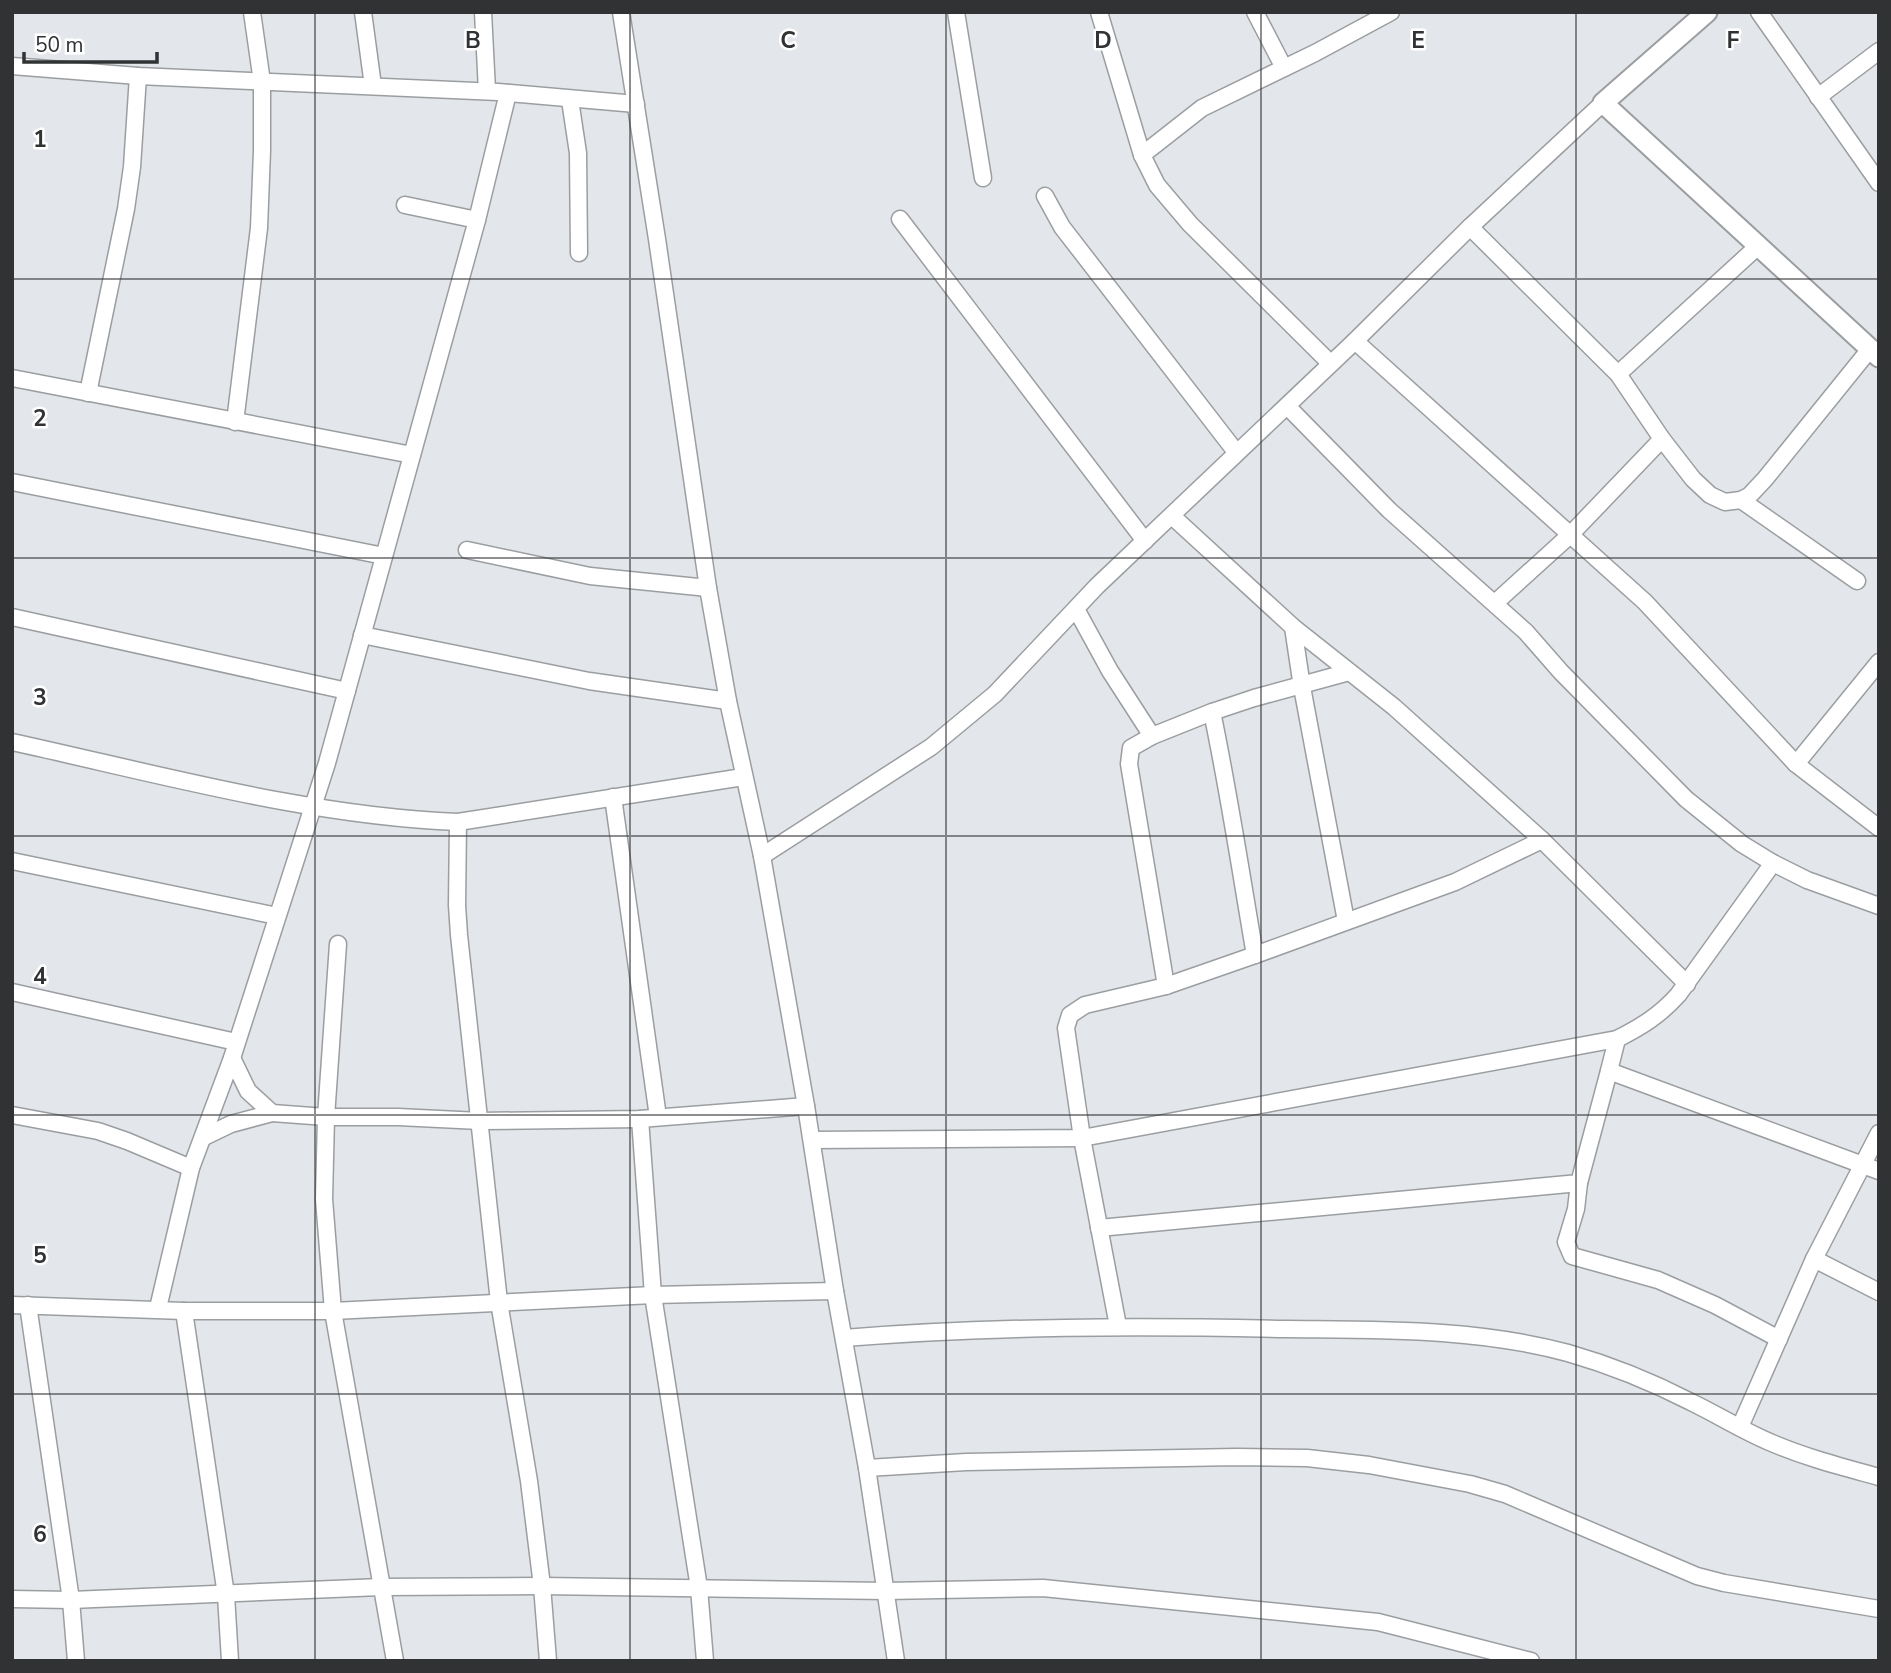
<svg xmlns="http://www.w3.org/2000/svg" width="1891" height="1673" viewBox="0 0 1891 1673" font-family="'Nunito Sans',sans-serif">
	<rect width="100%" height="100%" fill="#e3e6ea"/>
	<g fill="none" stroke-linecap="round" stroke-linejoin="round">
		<g stroke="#9b9ea1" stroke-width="19">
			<g id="minor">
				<path d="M363,12l10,74"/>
				<path d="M483,12l4,79"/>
				<path d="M621,12l36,227 51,349 20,113 34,155 44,250 29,185 32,177 29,193"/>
				<path d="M956,12l27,166"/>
				<path d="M1099,12l43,143 15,30 33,39 140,139"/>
				<path d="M1255,12l29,56"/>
				<path d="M1759,12l120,171"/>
				<path d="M12,66l126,10 360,16 138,12"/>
				<path d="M1818,97l61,-46"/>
				<path d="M570,100l8,53 1,100"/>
				<path d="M1142,155l60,-47 113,-55 76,-41"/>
				<path d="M1045,196l17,31 174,225"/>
				<path d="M405,205l72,15"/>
				<path d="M900,219l245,322"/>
				<path d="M1470,227l148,147 44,65 31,40 17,16 15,7 16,-2 8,-4 16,-17 105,-130"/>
				<path d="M1355,341l290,261 151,162 83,64"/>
				<path d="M1618,374l139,-127"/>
				<path d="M12,378l400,77"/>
				<path d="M88,393l38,-184 6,-42 6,-91"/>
				<path d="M1287,406l102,104 137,122 35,40 125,127 56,45 31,19 34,17 72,26"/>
				<path d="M235,422l24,-194 3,-77v-69l-10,-70"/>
				<path d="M12,482l372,74"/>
				<path d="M1741,500l116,81"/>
				<path d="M1172,516l121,111 101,80 148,133 145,144"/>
				<path d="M467,550l123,26 118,12"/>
				<path d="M1495,603l75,-68 92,-96"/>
				<path d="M1076,609l34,62 42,65"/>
				<path d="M12,617l335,74"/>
				<path d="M1293,627l9,60 44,234"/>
				<path d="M362,635l227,46 139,20"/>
				<path d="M1212,712c17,81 29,162 43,243"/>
				<path d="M12,742c147,32 295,74 446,80l285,-45"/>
				<path d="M1796,764l83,-102"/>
				<path d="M613,797l45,320"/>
				<path d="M458,822l-1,83 2,30 40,367 30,179 13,105 6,75"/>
				<path d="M762,856l169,-109 64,-53 102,-108 258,-245 115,-114 133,-124"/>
				<path d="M12,861l265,55"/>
				<path d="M338,944l-12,173 -2,82 9,112 62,350"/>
				<path d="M1166,986l-37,-222 2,-16 21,-12 60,-24 42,-14 95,-26"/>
				<path d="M12,992l224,50"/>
				<path d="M1617,1039l-8,32 270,100"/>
				<path d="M232,1058l16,33 24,22 54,4h72l82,4 160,-2 166,-13"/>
				<path d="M12,1115l86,16 29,10 64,27"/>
				<path d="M640,1119l13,176 46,293 6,73"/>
				<path d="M204,1137l27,-13 41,-11"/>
				<path d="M812,1140l270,-2 535,-99c24,-12 43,-24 61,-44l95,-132"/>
				<path d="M1579,1183l-3,26 -10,33 6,14 86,24 57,25 64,34"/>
				<path d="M1099,1228l480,-45 30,-112"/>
				<path d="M1814,1259l65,33"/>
				<path d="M12,1305l172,6h149l320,-16 182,-4"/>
				<path d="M28,1305l43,295 5,61"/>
				<path d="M158,1308l33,-140 41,-110 95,-295 150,-543 31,-127"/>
				<path d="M184,1311l42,284 4,66"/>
				<path d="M1118,1326l-36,-188 -16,-110 4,-13 15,-10 81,-19 89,-31 200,-73 87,-42"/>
				<path d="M844,1338c148,-12 295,-12 443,-9 94,1 189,-1 281,24 42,12 84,29 123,49 27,13 54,30 81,41 35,15 71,24 107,34"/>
				<path d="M1740,1427l74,-168 65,-126"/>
				<path d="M867,1468l99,-6 271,-5 70,1 62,7 101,19 35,10 192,82 27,7 155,26"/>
				<path d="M12,1599l59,1 310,-13 161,-1 344,5 157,-3 335,34 153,39"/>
			</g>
		</g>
		<g stroke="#9b9ea1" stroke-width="23">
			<path id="tertiary" d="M1707,12l-104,91 276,254"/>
		</g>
		<use href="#minor" stroke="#fff" stroke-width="16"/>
		<use href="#tertiary" stroke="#fff" stroke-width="19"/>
	</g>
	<path fill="none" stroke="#313234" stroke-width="2" stroke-opacity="0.55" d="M315,12v1649M630,12v1649M946,12v1649M1261,12v1649M1576,12v1649M12,279h1867M12,558h1867M12,836h1867M12,1115h1867M12,1394h1867"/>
	<g font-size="23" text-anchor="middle" font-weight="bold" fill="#313234" stroke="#fff" stroke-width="5" stroke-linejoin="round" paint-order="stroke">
		<text x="473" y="48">B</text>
		<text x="788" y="48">C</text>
		<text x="1103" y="48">D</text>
		<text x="1418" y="48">E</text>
		<text x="1733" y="48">F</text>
		<text x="40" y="147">1</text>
		<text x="40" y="426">2</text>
		<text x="40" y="705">3</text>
		<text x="40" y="984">4</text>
		<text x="40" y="1263">5</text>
		<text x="40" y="1542">6</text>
	</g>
	<rect width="1891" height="1673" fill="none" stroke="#313234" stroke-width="28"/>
	<path d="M24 52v10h133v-10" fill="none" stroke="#313234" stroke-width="3.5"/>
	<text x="35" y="52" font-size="21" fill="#313234" stroke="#ffffff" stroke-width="5" paint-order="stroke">50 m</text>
</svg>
